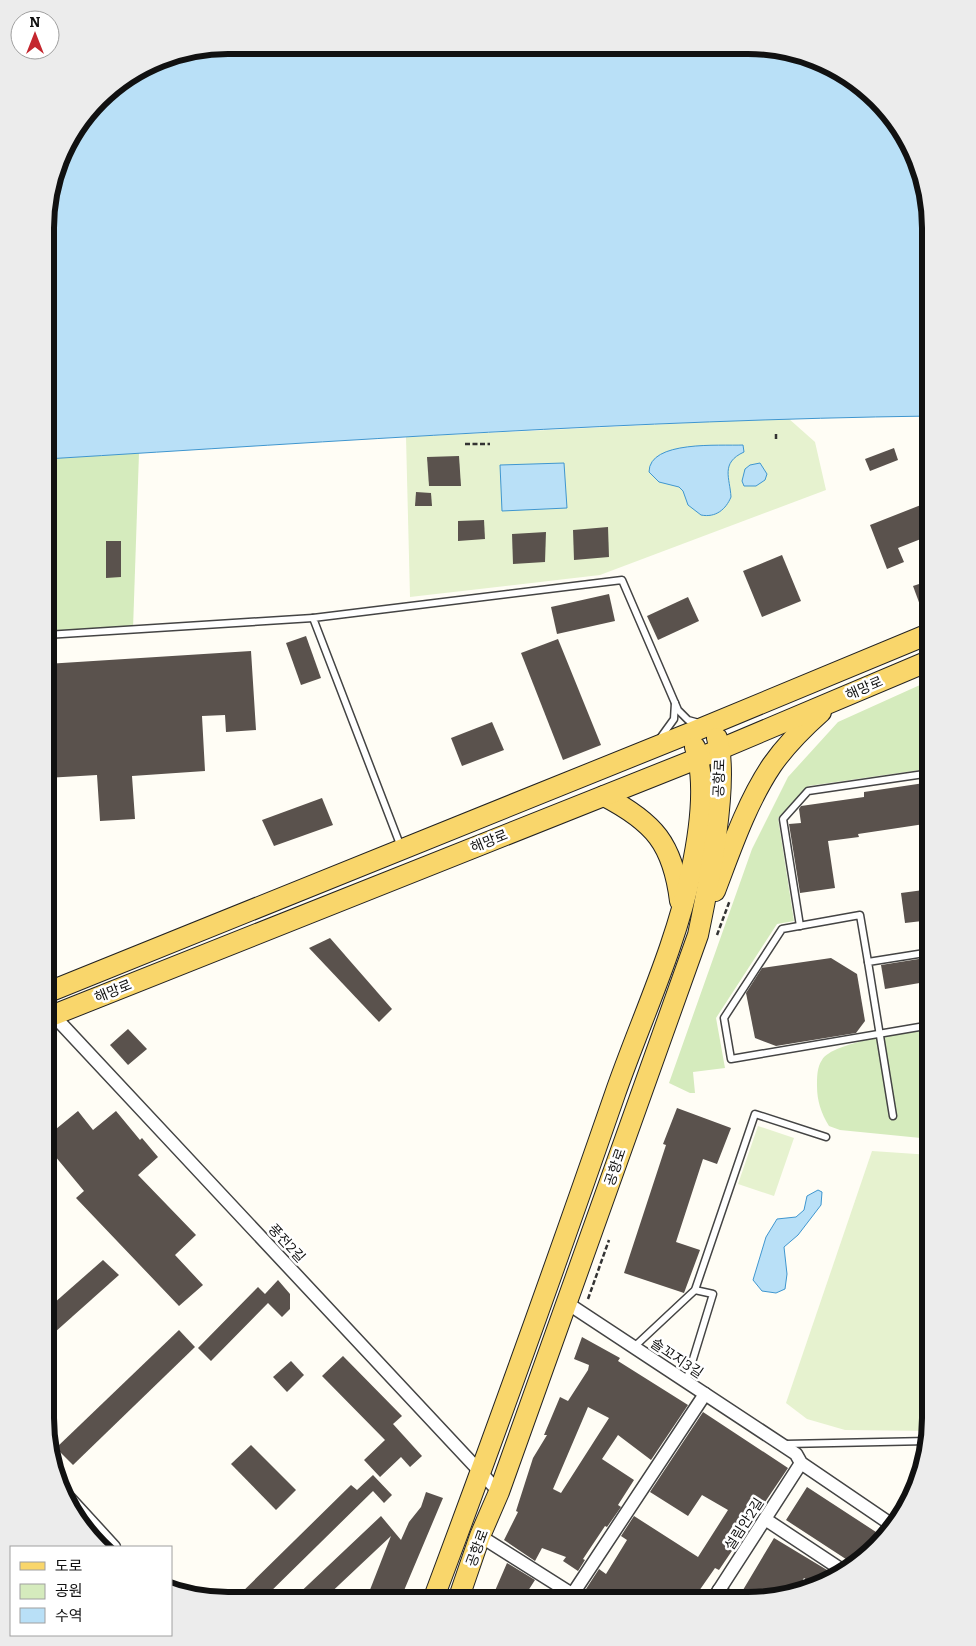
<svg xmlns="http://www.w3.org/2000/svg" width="976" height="1646" viewBox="0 0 976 1646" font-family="Bitter,'Noto Sans KR',serif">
	<rect width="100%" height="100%" fill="#fffdf5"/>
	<g fill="#d5ebbd">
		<path d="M139,453l-6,176 -87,6v-176z"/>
		<path d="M931,680v52l-8,1 4,36 -119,17 -30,32 16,103 -17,3 -61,94 9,50 -32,4 2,21h-5l-21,-10 83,-234 36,-72 50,-55z"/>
		<path d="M931,1029v110l-91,-9 -11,-4c-8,-13 -12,-25 -12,-40 0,-9 0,-19 5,-26 11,-19 86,-27 109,-31z"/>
	</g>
	<g fill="#e6f2cf">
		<path d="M788,418l27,24 11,48 -226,85 -190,22 -4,-160z"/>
		<path d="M758,1126l36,12 -20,58 -36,-12z"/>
		<path d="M872,1151l59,4v276l-86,-1 -38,-11 -21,-16z"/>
	</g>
	<g fill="#b9e0f7" stroke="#3f96cf">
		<path d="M227,45l546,2 87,36 57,75 14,69v189c-295,4 -590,25 -885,43l1,-255 17,-58 43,-56 51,-31z"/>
		<path d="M743,445l1,7c-24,11 -14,26 -13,45 -5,12 -15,21 -30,18l-13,-10 -5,-14 -4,-4 -20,-5 -10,-10c0,-32 71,-26 94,-27z"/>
		<path d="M564,463l3,45 -65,3 -2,-46z"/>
		<path d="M760,463l7,11 -2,6 -9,6h-12l-2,-5 3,-12 5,-4z"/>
		<path d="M818,1190l4,2 -1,13 -23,30 -14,12 3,27 -2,15 -9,4 -14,-2 -9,-11 13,-43 11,-18 19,-2 8,-7 3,-14z"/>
	</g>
	<g fill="#5a524d" fill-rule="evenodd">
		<path d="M894,448l4,12 -28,11 -5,-12z"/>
		<path d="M459,456l2,30h-32l-2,-29z"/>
		<path d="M416,492l15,1 1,13h-17z"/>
		<path d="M931,501v34l-33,13 6,14 -17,7 -17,-44z"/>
		<path d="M484,520l1,19 -27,2v-20z"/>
		<path d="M608,527l1,30 -35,3 -1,-30z"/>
		<path d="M546,532l-1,30 -32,2 -1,-30z"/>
		<path d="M106,541h15v36l-15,1z"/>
		<path d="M782,555l19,46 -39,16 -19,-46z"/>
		<path d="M931,580v21l-11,4 -7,-19z"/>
		<path d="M609,594l6,27 -58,13 -6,-27z"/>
		<path d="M688,597l11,24 -41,19 -11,-24z"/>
		<path d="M306,636l15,42 -20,7 -15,-42z"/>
		<path d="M558,639l43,106 -38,15 -42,-107z"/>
		<path d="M251,651l5,79 -30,2 -1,-17 -23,1 3,55 -73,5 3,43 -35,2 -3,-46 -51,3v-114z"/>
		<path d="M492,722l12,28 -42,16 -11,-28z"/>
		<path d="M931,782v41l-73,11 1,3 -31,4 7,47 -35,5 -11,-69 12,-1 -2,-14 2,-3 63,-9v-5z"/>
		<path d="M322,798l11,27 -59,21 -12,-26z"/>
		<path d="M931,889v31l-26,3 -4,-30z"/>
		<path d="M330,938l62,71 -13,13 -70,-74z"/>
		<path d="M931,957v24l-46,8 -4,-24z"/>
		<path d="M831,958l26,16 8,47 -9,12 -80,13 -21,-8 -9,-45 16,-25z"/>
		<path d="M128,1029l19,20 -19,16 -18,-20z"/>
		<path d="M677,1108l54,20 -14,36 -14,-5 -27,83 24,8 -16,43 -60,-20 42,-128 -3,-1z"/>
		<path d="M78,1111l15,19 23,-19 24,29 2,-2 16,19 -20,18 58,60 -21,20 28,30 -24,21 -103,-108 8,-7 -39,-47v-6z"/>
		<path d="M103,1260l16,15 -74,66v-30z"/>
		<path d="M278,1280l12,14v15l-8,8 -14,-14 -57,58 -13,-13 60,-61 7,7z"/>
		<path d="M179,1330l16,17 -122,118 -17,-17z"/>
		<path d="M582,1337l38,21 -2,3 70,44 -37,55 -33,-25 -16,24 32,21 -16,25 3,2 -14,20 -2,-1 -22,33 2,1 -7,11 -15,-10 3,-4 -24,-9 -7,13 -31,-21 14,-28 -2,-1 17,-53 14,-23h-3l16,-38 8,4 20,-31 1,-5 -15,-6zM588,1407l21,11 -48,75 -8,-4z"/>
		<path d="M343,1356l59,60 -9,8 29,32 -12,11 -9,-10 -21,20 -16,-17 21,-20 -63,-64z"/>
		<path d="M291,1361l13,14 -17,17 -14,-15z"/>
		<path d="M703,1412l85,56 -69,102 -4,-2 -23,33h-88l-18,-12 13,-20 7,5 21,-34 -6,-4 13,-20 64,41 30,-47 -26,-15 -14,21 -38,-24z"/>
		<path d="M251,1445l45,45 -20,20 -45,-46z"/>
		<path d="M373,1475l19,20 -8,8 -11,-12 -111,109h-28l117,-115 6,5z"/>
		<path d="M807,1487l69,45 8,6 -13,14 -5,-3 -11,16 -69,-45z"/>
		<path d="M426,1492l17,6 -43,102h-34l25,-64 -68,64h-31l89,-84 20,24 8,-18 12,-15z"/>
		<path d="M774,1538l63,38 -19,11 -14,-9 -9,14 -45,9 -10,-6z"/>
		<path d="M507,1563l28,17 -9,14 -6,-4 -3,10h-26z"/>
	</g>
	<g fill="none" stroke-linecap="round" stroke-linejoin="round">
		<g stroke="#444" stroke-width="9">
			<g id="service">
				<path d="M46,635l267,-17"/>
				<path d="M661,737l13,-18 1,-16"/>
				<path d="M401,847l-88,-229 309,-38 56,130 10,10 11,3"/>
				<path d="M800,926l-17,-107 25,-28 123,-18"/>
				<path d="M868,962l-8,-47 -78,14 -58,89 7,41 200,-34"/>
				<path d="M893,1116l-25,-154 63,-10"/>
				<path d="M634,1347l61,-57 60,-176 71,23"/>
				<path d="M686,1382l27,-88 -18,-4"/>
				<path d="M786,1444l142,-3"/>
			</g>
		</g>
		<g stroke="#444" stroke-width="15">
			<g id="minor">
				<path d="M53,1015l446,477"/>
				<path d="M567,1303l229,151 5,9 94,64"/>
				<path d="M59,1487l55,60"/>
				<path d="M765,1519l80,53"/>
				<path d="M480,1536l103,65"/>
				<path d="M719,1590l14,11"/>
				<path d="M572,1595l133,-201"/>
				<path d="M712,1601l89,-138"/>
			</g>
		</g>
		<g stroke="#222" stroke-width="22">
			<g id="primary">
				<path d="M604,796c50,26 69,48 76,105"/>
				<path d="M715,891c16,-42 32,-89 57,-126 14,-20 31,-37 49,-53"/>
				<path d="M46,993l644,-260 241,-100"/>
				<path d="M46,1018l653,-260 232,-98"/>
				<path d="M433,1600c63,-168 123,-336 182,-506 25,-72 61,-148 76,-222 8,-37 16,-89 4,-125"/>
				<path d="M458,1600l22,-64 19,-44 199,-557c10,-48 32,-153 19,-197"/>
			</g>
		</g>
		<g stroke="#333" stroke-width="2.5" stroke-dasharray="5 2.5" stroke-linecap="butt">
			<path d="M776,434v7"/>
			<path d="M465,444h25"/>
			<path d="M717,935l13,-35"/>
			<path d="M588,1299l21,-59"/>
		</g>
		<use href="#service" stroke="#fff" stroke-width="6"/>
		<use href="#minor" stroke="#fff" stroke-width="12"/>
		<use href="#primary" stroke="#f9d66b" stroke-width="20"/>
	</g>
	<g text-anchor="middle" stroke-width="5" stroke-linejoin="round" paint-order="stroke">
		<g font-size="14" fill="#111" stroke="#fff">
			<text transform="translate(864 688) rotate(-23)" y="5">해망로</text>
			<text transform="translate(719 778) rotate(-88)" y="5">공항로</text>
			<text transform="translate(489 841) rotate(-22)" y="5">해망로</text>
			<text transform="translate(113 991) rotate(-22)" y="5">해망로</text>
			<text transform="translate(615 1167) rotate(-71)" y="5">공항로</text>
			<text transform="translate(287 1243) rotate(47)" y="5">풍전2길</text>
			<text transform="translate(677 1358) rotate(34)" y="5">솔꼬지3길</text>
			<text transform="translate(744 1524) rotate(-57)" y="5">설림안2길</text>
			<text transform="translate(477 1548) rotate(-70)" y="5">공항로</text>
		</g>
	</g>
	<path d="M0 0H976V1646H0ZM228 54H748A174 174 0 0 1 922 228V1418A174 174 0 0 1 748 1592H228A174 174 0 0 1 54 1418V228A174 174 0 0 1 228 54Z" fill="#ececec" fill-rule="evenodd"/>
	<path fill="none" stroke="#111" stroke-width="6" d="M228 54H748A174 174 0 0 1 922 228V1418A174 174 0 0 1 748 1592H228A174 174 0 0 1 54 1418V228A174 174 0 0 1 228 54Z"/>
	<rect x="10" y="1546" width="162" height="90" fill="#ffffff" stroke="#a0a0a0"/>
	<rect x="20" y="1562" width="25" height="8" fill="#f9d66b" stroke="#a0a0a0"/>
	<text x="55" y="1571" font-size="15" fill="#111111">도로</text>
	<rect x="20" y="1584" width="25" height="15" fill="#d5ebbd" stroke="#a0a0a0"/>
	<text x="55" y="1596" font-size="15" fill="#111111">공원</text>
	<rect x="20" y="1608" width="25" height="15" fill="#b9e0f7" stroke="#a0a0a0"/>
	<text x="55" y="1621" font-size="15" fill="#111111">수역</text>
	<g transform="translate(35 35)"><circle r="24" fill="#ffffff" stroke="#a0a0a0"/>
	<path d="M0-4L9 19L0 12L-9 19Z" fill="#c4262e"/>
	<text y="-8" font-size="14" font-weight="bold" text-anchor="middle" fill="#111111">N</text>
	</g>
</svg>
